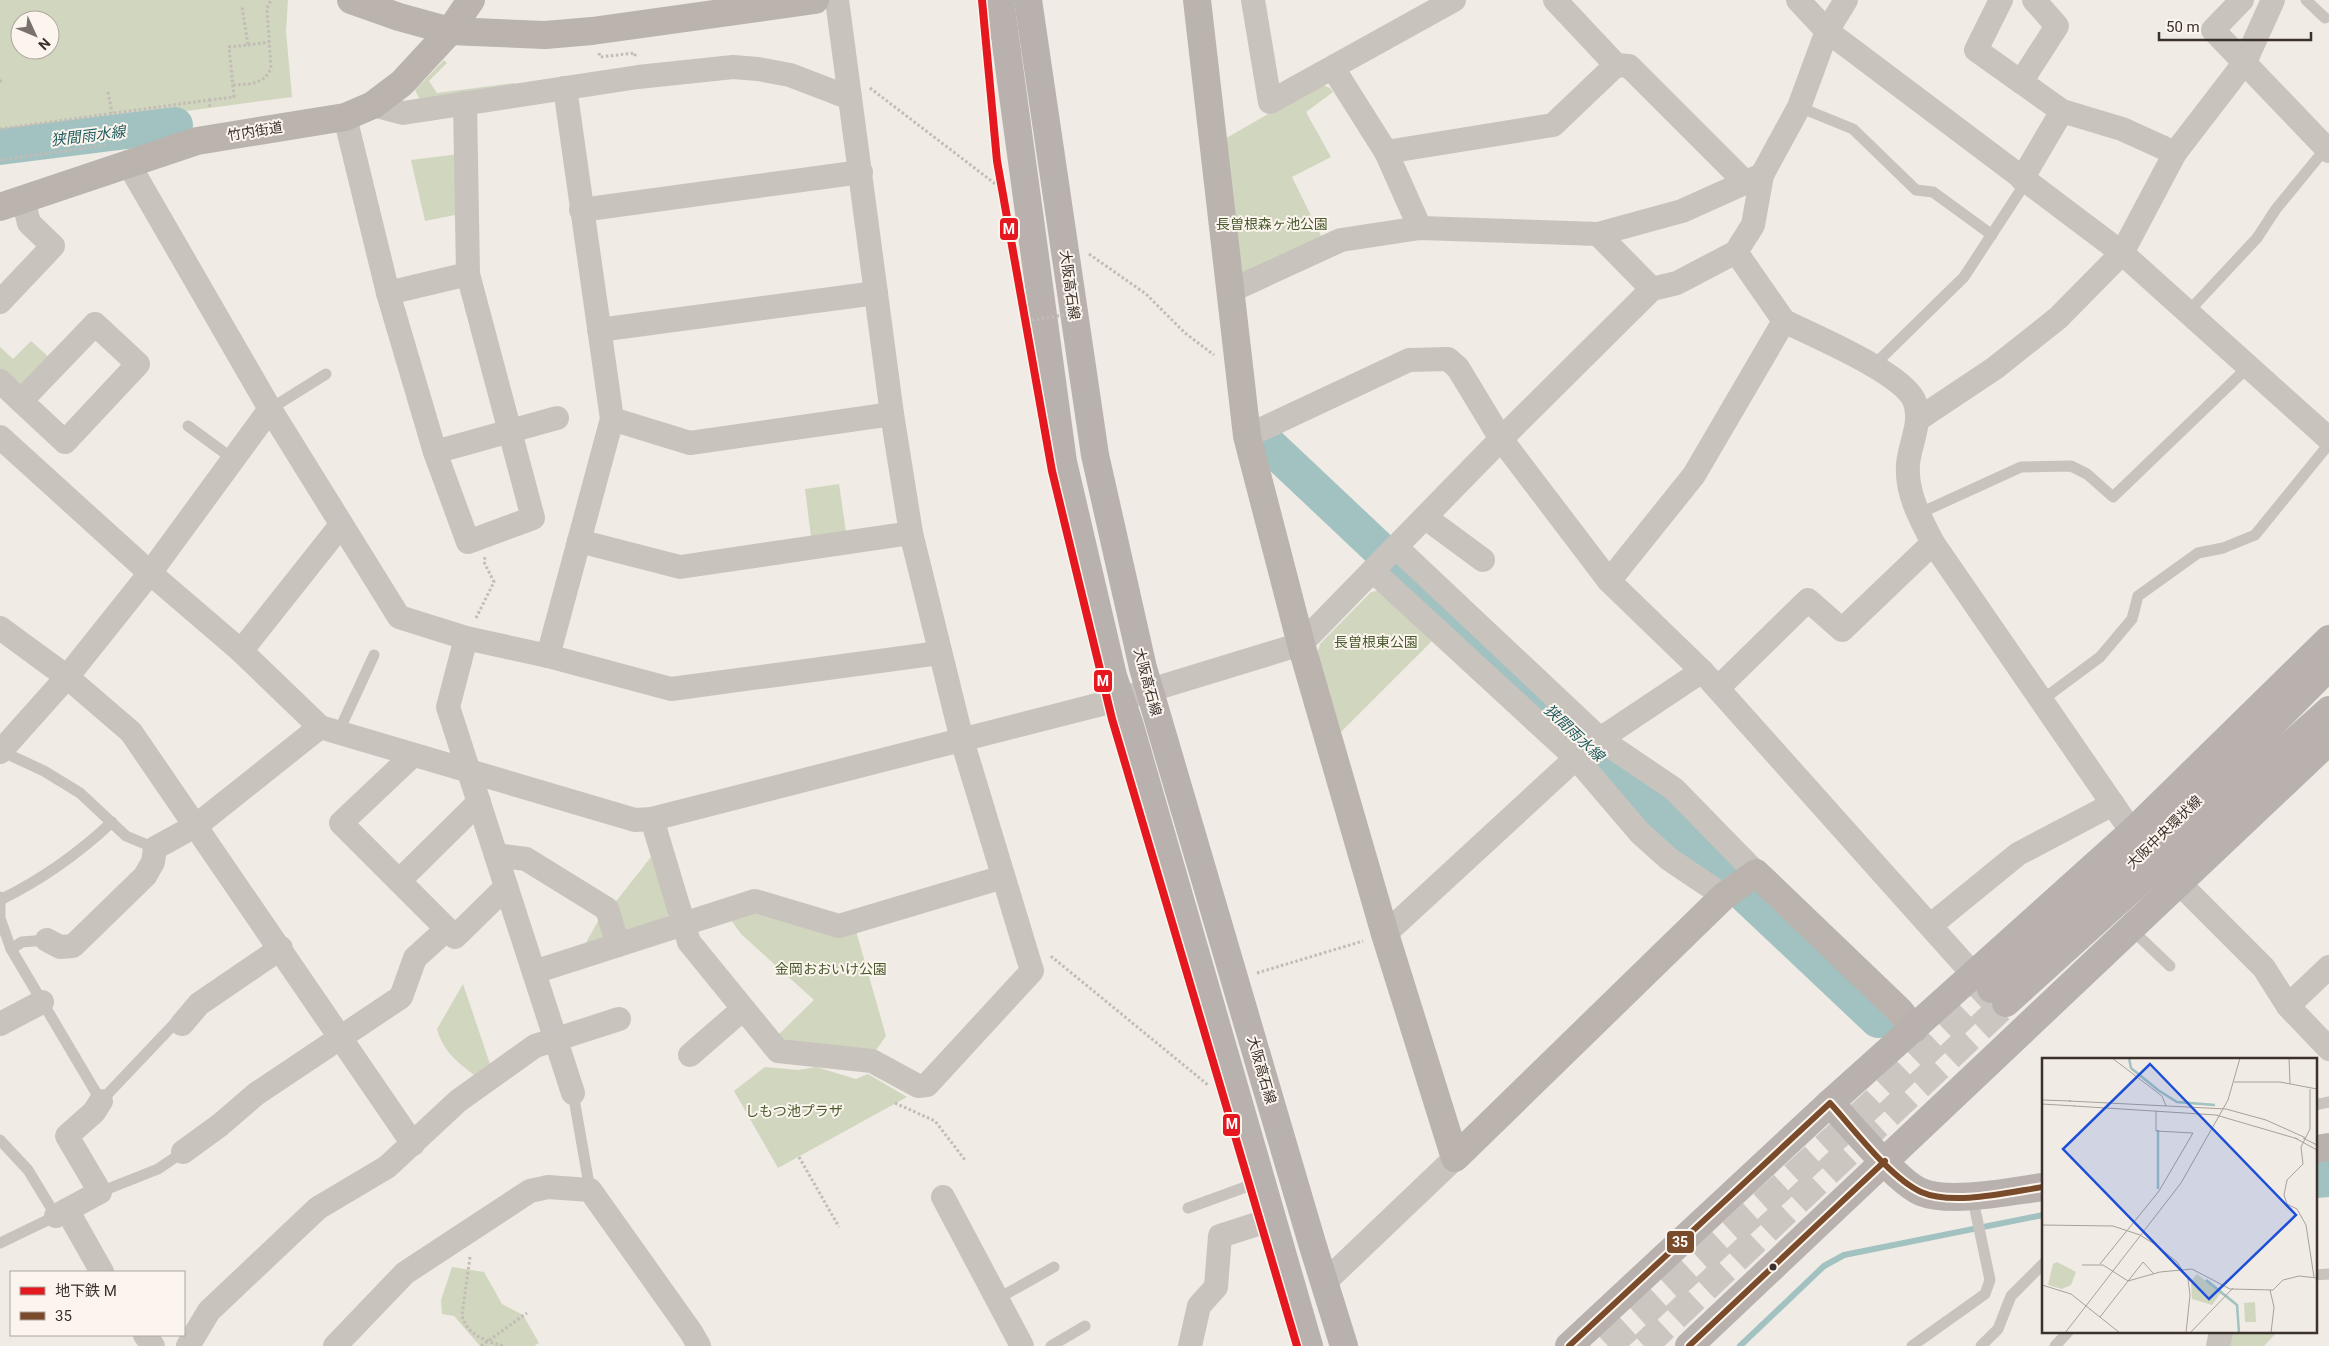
<svg xmlns="http://www.w3.org/2000/svg" width="2329" height="1346" viewBox="0 0 2329 1346" font-family="Roboto,'Noto Sans JP',sans-serif">
	<rect width="100%" height="100%" fill="#f0ebe5"/>
	<g fill="#d1d6bf" fill-rule="evenodd">
		<path d="M0,0h288l-2,31 6,66 -292,39zM20,20h30v30h-30z"/>
		<path d="M444,60l3,3 -18,18 8,12 77,-10v4l-94,13 -5,-10z"/>
		<path d="M1320,84l10,4 3,4 -27,20 25,45 -39,20 32,65 -75,36 -10,-5 -16,-133z"/>
		<path d="M459,154l1,60 -35,7 -14,-61z"/>
		<path d="M31,341l20,18 -25,26 -10,1 -16,-16v-23l13,12z"/>
		<path d="M839,484l7,48 -35,5 -6,-48z"/>
		<path d="M1382,590l52,49 -93,93 -24,-78 3,-10 51,-52z"/>
		<path d="M651,857l18,56 -4,9 -34,11 -9,-5 -8,-24z"/>
		<path d="M757,911l99,20 30,105 -12,17 -91,-12 -5,-6 36,-35 -73,-66 -10,-14z"/>
		<path d="M602,914l5,19 -6,9 -18,6z"/>
		<path d="M463,984l27,80 -16,11c-17,-13 -31,-24 -37,-46z"/>
		<path d="M765,1067l33,3 18,-3 40,12 12,-5 39,23 -129,71 -44,-77z"/>
		<path d="M452,1267l32,5 18,32 21,11 16,28 -5,3h-54l-26,-30 -12,-2 -1,-14z"/>
		<path d="M2226,1332h51l-13,14h-40z"/>
	</g>
	<g fill="none" stroke-linecap="round" stroke-linejoin="round">
		<path stroke="#a1c2c1" stroke-width="6" d="M1740,1346l84,-80 20,-11 199,-40"/>
		<g stroke="#a1c2c1" stroke-width="36">
			<path d="M0,147l175,-22"/>
			<path d="M1270,446l608,574"/>
			<path d="M2315,1180l14,-1"/>
		</g>
		<g stroke="#ccc6c0" stroke-width="28" stroke-dasharray="28 14" stroke-linecap="butt">
			<path d="M1608,1346l263,-241 120,-116"/>
			<path d="M1644,1346l362,-343"/>
		</g>
		<g stroke="#c2bbb6" stroke-width="3" stroke-dasharray="2.5 2.5" stroke-linecap="butt">
			<path d="M248,45l21,-3"/>
			<path d="M599,53l1,4 35,-4v4"/>
			<path d="M0,81h2"/>
			<path d="M233,85c16,-1 31,0 38,-17l-4,-60 4,-8"/>
			<path d="M870,88l132,101"/>
			<path d="M108,92l4,21"/>
			<path d="M209,100l25,-3 -5,-50 19,-2 -6,-38"/>
			<path d="M0,129l209,-29 1,8"/>
			<path d="M0,160l106,-15"/>
			<path d="M1089,254l57,40 39,39 29,22"/>
			<path d="M476,618l18,-36 -10,-20 1,-5"/>
			<path d="M1051,958l1,-1 156,128"/>
			<path d="M1257,973l106,-32"/>
			<path d="M895,1103l40,18 30,39"/>
			<path d="M799,1157l40,70"/>
			<path d="M470,1257l-8,58c4,20 24,26 42,31"/>
			<path d="M481,1346l46,-33"/>
		</g>
		<g stroke="#c9c3be" stroke-width="11">
			<path d="M2306,0l19,18"/>
			<path d="M1799,107l54,22 63,61 17,2 59,43"/>
			<path d="M2188,312l69,-74 19,-29 50,-61"/>
			<path d="M1873,366l91,-89 62,-95"/>
			<path d="M270,409l56,-35"/>
			<path d="M188,426l45,33"/>
			<path d="M1918,514l103,-47 50,-1 16,8 26,23 135,-130"/>
			<path d="M2042,700l58,-43 32,-38 6,-23 60,-43 25,-5 32,-13 74,-91"/>
			<path d="M338,733l36,-78"/>
			<path d="M1,751l43,20 36,22 46,43 29,12"/>
			<path d="M0,897v21l11,31 90,152 75,-79 6,2"/>
			<path d="M0,900c41,-20 79,-47 112,-78"/>
			<path d="M2130,928l40,38"/>
			<path d="M11,949l11,-7 25,-2"/>
			<path d="M573,1093l17,97"/>
			<path d="M2315,1105l14,-3"/>
			<path d="M0,1140l28,30 28,46 -56,27"/>
			<path d="M100,1192l58,-23 25,-17"/>
			<path d="M1188,1208l74,-27"/>
			<path d="M2315,1275l14,-1"/>
			<path d="M997,1299l57,-32"/>
			<path d="M1051,1346l34,-20"/>
			<path d="M1912,1346l73,-52 5,-14 -18,-85"/>
			<path d="M1981,1346l17,-17 13,-33 32,-32"/>
			<path d="M2055,1346l13,-14"/>
		</g>
		<g stroke="#c9c3be" stroke-width="24">
			<path d="M1253,0l17,102 184,-102"/>
			<path d="M1798,0l29,31 295,222 207,186"/>
			<path d="M2001,0l-25,50 86,61 60,18 53,24"/>
			<path d="M2242,0l-29,30 116,121"/>
			<path d="M1616,65l13,1 117,117"/>
			<path d="M1333,68l53,84 34,76"/>
			<path d="M2021,82l36,-56 -23,-26"/>
			<path d="M373,105l30,8 235,-36 95,-10 25,2 32,6 60,23"/>
			<path d="M345,117l43,176 47,159 33,90 65,-24 -65,-244 -3,-171"/>
			<path d="M1386,152l167,-27 63,-60 -61,-65"/>
			<path d="M128,163l142,246 129,208 67,21 82,18 123,33 268,-36"/>
			<path d="M2022,179l40,-68"/>
			<path d="M581,210l280,-38"/>
			<path d="M1598,234l54,55"/>
			<path d="M1230,291l111,-51 79,-12 178,6 84,-23 80,-36"/>
			<path d="M388,293l80,-19"/>
			<path d="M0,302l53,-56 -24,-23 -6,-24"/>
			<path d="M1784,321c30,15 117,51 130,79 9,21 -4,43 -6,64 -2,29 12,54 25,79l199,289"/>
			<path d="M599,330l277,-37"/>
			<path d="M0,381l21,20 74,-77 43,40 -73,78 -44,-41"/>
			<path d="M270,409l-120,164 -83,104 64,55 282,412"/>
			<path d="M612,419l78,24 202,-29"/>
			<path d="M1917,420l78,-52 63,-50 64,-65 53,-100 70,-91 28,-62"/>
			<path d="M1247,436l162,-76 39,-1 10,9 43,71 108,142 93,90 271,303"/>
			<path d="M0,437l150,136 91,78 79,76 315,93 17,-1 469,-120 180,-55 200,-205 151,-150 25,-6 59,-31 17,-27 9,-50 37,-68 28,-76 19,-31"/>
			<path d="M435,452l122,-34"/>
			<path d="M1426,518l57,42"/>
			<path d="M579,541l101,26 231,-34"/>
			<path d="M1397,548l203,191 74,50 82,84"/>
			<path d="M1373,571l203,187 64,75 29,26 55,37"/>
			<path d="M1609,581l85,-106 90,-154 -48,-69"/>
			<path d="M0,628l67,49 -67,75"/>
			<path d="M466,638l-18,69 125,386"/>
			<path d="M241,651l100,-126"/>
			<path d="M548,656l64,-237 -47,-331"/>
			<path d="M1718,688l90,-88 34,30 91,-87"/>
			<path d="M412,756l-71,67 114,114 51,-50"/>
			<path d="M652,819l37,123 89,109 94,10 46,25 9,-1 105,-114 -70,-231 -51,-207 -19,-119 -55,-414"/>
			<path d="M496,855l30,4 81,50 11,36"/>
			<path d="M399,881l80,-79"/>
			<path d="M2178,882l86,86 24,38 41,43"/>
			<path d="M1931,925l87,-71 95,-50"/>
			<path d="M1385,934l191,-176 24,-19 102,-68"/>
			<path d="M47,940l13,7 13,-1 72,-70 8,-14 2,-14 42,-23 123,-98"/>
			<path d="M534,972l221,-71 84,25 164,-49"/>
			<path d="M2288,1006l41,-39"/>
			<path d="M0,1024l42,-22"/>
			<path d="M182,1024l17,-20 82,-56"/>
			<path d="M690,1055l53,-46"/>
			<path d="M183,1152l37,-27 36,-31 145,-97 14,-39 32,-29"/>
			<path d="M943,1197l79,149"/>
			<path d="M67,1210l35,62"/>
			<path d="M56,1216l44,-24 -33,-56 27,-24 7,-11"/>
			<path d="M1325,1282l130,-124"/>
			<path d="M145,1335l8,11"/>
			<path d="M188,1346l21,-35 109,-103 69,-41 71,-66 77,-55 84,-27"/>
			<path d="M335,1346l70,-73 125,-82 18,-4 42,3 101,142 8,14"/>
			<path d="M1190,1346l9,-40 17,-19 4,-51 53,-17"/>
			<path d="M2218,1346l3,-14"/>
		</g>
		<g stroke="#bab3ae" stroke-width="28">
			<path d="M351,0l48,17 51,14 95,4 47,-4 223,-31"/>
			<path d="M1197,0l50,436 54,208 84,290 70,224 269,-262 32,-23 143,137 15,19"/>
			<path d="M0,207l197,-66 148,-24 28,-12 29,-22 48,-52 21,-31"/>
		</g>
		<g stroke="#b8b1ad" stroke-width="28">
			<path d="M1000,0l63,462 50,214 17,50 179,620"/>
			<path d="M1028,0l67,455 48,213 169,575 32,103"/>
			<path d="M1991,989l153,-136 185,-186"/>
			<path d="M2006,1003l323,-293"/>
			<path d="M1830,1103c20,21 67,79 91,89 30,12 90,-1 122,-5"/>
			<path d="M2315,1149l14,-2"/>
			<path d="M1569,1346l261,-243 302,-271 197,-193"/>
			<path d="M1689,1346l640,-605"/>
		</g>
		<path stroke="#c2bbb6" stroke-width="3" stroke-dasharray="2.5 2.5" stroke-linecap="butt" d="M1027,321l59,-10"/>
		<g stroke="#fbf5ee" stroke-width="10">
			<g id="bus-1">
				<path d="M1569,1346l261,-243c23,25 60,75 91,89 32,14 88,0 122,-5"/>
				<path d="M1689,1346l196,-185"/>
			</g>
		</g>
		<use href="#bus-1" stroke="#7a4b2a" stroke-width="6"/>
		<g stroke="#fbf5ee" stroke-width="11">
			<path id="metro-1" d="M982,0l15,161 55,310 60,248 185,627"/>
		</g>
		<use href="#metro-1" stroke="#e5171f" stroke-width="8"/>
	</g>
	<circle fill="#3b302b" stroke="#fbf5ee" stroke-width="2" cx="1773" cy="1267" r="4.5"/>
	<g text-anchor="middle" stroke-width="4" stroke-linejoin="round" paint-order="stroke">
		<g font-size="14" fill="#3b302b" stroke="#fbf5ee">
			<text transform="translate(255 131) rotate(-9)" y="5">竹内街道</text>
			<text transform="translate(1070 285) rotate(82)" y="5">大阪高石線</text>
			<text transform="translate(1148 682) rotate(75)" y="5">大阪高石線</text>
			<text transform="translate(2164 832) rotate(-44)" y="5">大阪中央環状線</text>
			<text transform="translate(1262 1070) rotate(74)" y="5">大阪高石線</text>
		</g>
		<g font-size="14" fill="#4a5a2e" stroke="#fbf5ee">
			<text x="1272" y="229">長曽根森ヶ池公園</text>
			<text x="1376" y="647">長曽根東公園</text>
			<text x="831" y="974">金岡おおいけ公園</text>
			<text x="794" y="1116">しもつ池プラザ</text>
		</g>
		<g font-size="15" font-style="italic" fill="#1f5a5e" stroke="#fbf5ee">
			<text transform="translate(88 136) rotate(-7)" y="5">狭間雨水線</text>
			<text transform="translate(1574 733) rotate(43)" y="5">狭間雨水線</text>
		</g>
	</g>
	<g transform="translate(2042 1058)">
		<rect width="275" height="275" fill="#f0ebe5"/>
		<path d="M15,204l19,10 -5,13 -9,4 -14,-4 5,-21zM155,216l28,22 -5,-2 -8,11 -20,-6 -1,-18zM213,244l1,20h-11l-1,-19z" fill="#d1d6bf"/>
		<path fill="none" stroke="#a1c2c1" stroke-width="2.5" d="M87,0l2,10 27,22M116,32l19,12 38,3M116,72v59M164,222l31,25 2,28"/>
		<path fill="none" stroke="#a8a09b" stroke-width="1" d="M70,0l50,38 4,10M247,0l1,26M192,24h46l37,7M268,31v40l-9,18 2,17 -16,16 -3,15 3,9 10,5 9,16 8,52M0,42l29,1M27,43l157,8 40,11 40,18M0,46l33,2M32,48l142,9 82,24M253,80l22,12M261,80l14,7M0,167l71,1 27,9 16,10 21,17 11,17 2,16 -4,38M58,206l59,-73 34,-58 -37,-2v-20M40,207h21l25,16 32,-9 32,-3 38,20 43,1 10,-10 16,-4 18,2M0,227l29,9 49,39M228,232l4,17 -3,26M58,259l43,-55 11,12M23,275l116,-150 47,-83 12,-42M148,275l43,-45"/>
		<path fill="#1d4ed8" fill-opacity="0.15" stroke="#1d4ed8" stroke-width="2.5" d="M108,6l146,151 -87,84 -146,-150z"/>
		<rect width="275" height="275" fill="none" stroke="#3b302b" stroke-width="2.5"/>
	</g>
	<g stroke="#fbf5ee" stroke-width="2">
		<rect x="999" y="217" width="20" height="24" rx="5" fill="#e5171f"/>
		<rect x="1093" y="669" width="20" height="24" rx="5" fill="#e5171f"/>
		<rect x="1222" y="1113" width="19" height="24" rx="5" fill="#e5171f"/>
		<rect x="1666" y="1230" width="29" height="24" rx="5" fill="#7a4b2a"/>
	</g>
	<g font-size="14" text-anchor="middle" font-weight="bold" fill="#fff">
		<text x="1009" y="234">M</text>
		<text x="1103" y="686">M</text>
		<text x="1232" y="1129">M</text>
		<text x="1680" y="1247">35</text>
	</g>
	<rect x="10" y="1271" width="175" height="65" fill="#fbf5ee" stroke="#aea6a0"/>
	<rect x="20" y="1287" width="25" height="8" fill="#e5171f" stroke="#aea6a0"/>
	<text x="55" y="1296" font-size="15" fill="#3b302b">地下鉄 M</text>
	<rect x="20" y="1312" width="25" height="8" fill="#7a4b2a" stroke="#aea6a0"/>
	<text x="55" y="1321" font-size="15" fill="#3b302b">35</text>
	<g transform="translate(35 35) rotate(134)"><circle r="24" fill="#fbf5ee" stroke="#aea6a0"/>
	<path d="M0-4L9 19L0 12L-9 19Z" fill="#7a716c"/>
	<text y="-8" font-size="14" font-weight="bold" text-anchor="middle" fill="#3b302b">N</text>
	</g>
	<path d="M2159 32v8h152v-8" fill="none" stroke="#3b302b" stroke-width="2.5"/>
	<text x="2166" y="32" font-size="15" fill="#3b302b" stroke="#fbf5ee" stroke-width="4" paint-order="stroke">50 m</text>
</svg>
